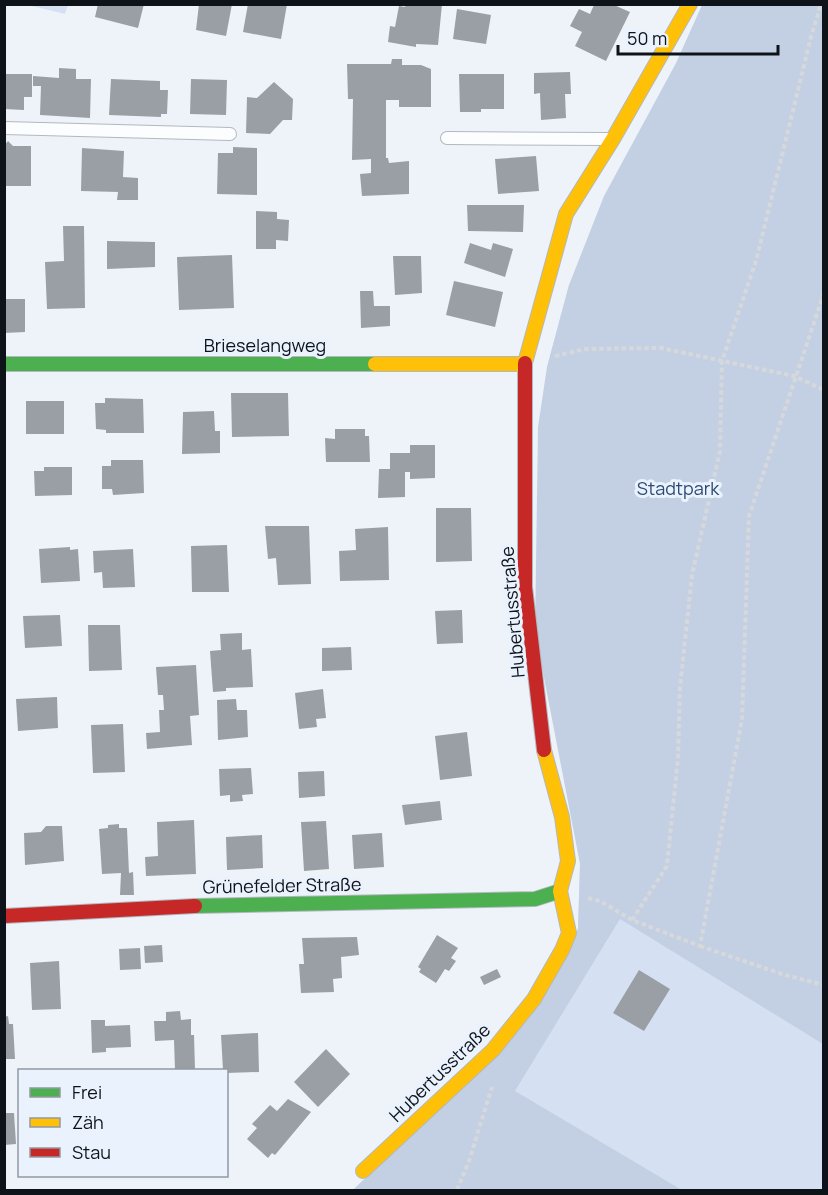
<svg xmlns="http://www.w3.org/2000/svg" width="828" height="1195" viewBox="0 0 828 1195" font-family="Manrope,sans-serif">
	<rect width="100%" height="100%" fill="#eef3fa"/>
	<g fill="#d5e1f3">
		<path d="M28,5l40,-1v1l-3,9z"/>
		<path d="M823,5v1185h-470l165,-160 60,-101 2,-65 -33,-497 22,-82z"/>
	</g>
	<path fill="#c3d0e3" d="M702,5h121v1039l-203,-125 -105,172 167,99h-329l165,-160 60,-101 2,-65 -45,-233 3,-204 9,-60 22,-82 35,-89 72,-133z"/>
	<g fill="#9a9fa5">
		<path d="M98,4h46l-6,24 -43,-11z"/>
		<path d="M199,4h33l-6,32 -30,-6z"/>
		<path d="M248,4h39l-6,35 -38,-7z"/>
		<path d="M406,4h36l-4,41 -22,-1v3l-28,-5 2,-16 5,1 4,-21 6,1z"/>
		<path d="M594,5h20l16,7 -24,49 -31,-15 7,-14 -12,-6 9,-17 11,5z"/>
		<path d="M457,9l34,6 -5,29 -33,-5z"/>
		<path d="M392,59h10v6h19l10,4v38h-32v-7h-13v58h2l1,5 20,-2v33l-47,2 -2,-22 11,-1v-14l-19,1 1,-61h-5l-1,-35h44z"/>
		<path d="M59,68l17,1v10h15l-1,39 -50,-3 1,-29h-8v-10l26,2z"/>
		<path d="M570,72l1,22h-6l1,24 -25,2 -1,-27 -6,1v-21z"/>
		<path d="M4,74h28v23h-8v13l-20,-1z"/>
		<path d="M459,74h45v35h-23v3h-21z"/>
		<path d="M111,79l49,2v9h8l-1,24h-6v3l-52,-2z"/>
		<path d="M191,79l36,1 -1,35 -36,-1z"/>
		<path d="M274,82l19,17 -1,21h-9l-13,14 -24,-1 1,-36 10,1z"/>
		<path d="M8,141l5,5h18v40h-27v-40z"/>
		<path d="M233,147l24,1v47l-40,-1 1,-41h15z"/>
		<path d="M82,148l42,3 -1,26 15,1v22h-21l1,-8 -37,-1z"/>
		<path d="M536,156l3,35 -41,3 -3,-35z"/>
		<path d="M467,205h57l-1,27 -55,-1z"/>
		<path d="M256,211l21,1v7l12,1 -1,21 -12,-1v9h-20z"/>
		<path d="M63,226h21l1,82 -38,1 -2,-47 19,-1z"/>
		<path d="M107,241l48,1v25l-48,2z"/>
		<path d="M470,243l21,7 2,-7 20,6 -8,28 -41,-14z"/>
		<path d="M232,255l2,53 -55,2 -2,-53z"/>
		<path d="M393,256h28l1,37 -27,2z"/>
		<path d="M454,281l49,11 -8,35 -49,-12z"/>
		<path d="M360,291h13l1,15h16v20l-29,2z"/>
		<path d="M4,299h21v33l-21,1z"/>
		<path d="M231,393h57l1,43 -57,1z"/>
		<path d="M105,398l38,1 1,34h-38v-3l-10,-1 -1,-26h10z"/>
		<rect x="26" y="401" width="38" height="33"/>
		<path d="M214,411l1,20h5v22l-38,1 1,-42z"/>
		<path d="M335,429h30v7h4l1,26h-44l-1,-24 10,1z"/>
		<path d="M410,445h25v33l-25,1v-7h-5v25l-27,1 1,-29h11v-16h20z"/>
		<path d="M111,460h32l1,33 -31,2 -1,-6h-10v-23h9z"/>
		<path d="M44,467h28v28l-37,1 -1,-25h10z"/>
		<path d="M436,508h35l1,53 -36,1z"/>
		<path d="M265,526h44l2,58 -33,1 -2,-27 -8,1z"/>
		<path d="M388,527l1,53 -49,1 -1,-30 17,-1 -1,-21z"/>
		<path d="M227,545l2,47h-37l-1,-46z"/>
		<path d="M70,547v3l8,-1 2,32 -39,2 -2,-34z"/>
		<path d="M133,549l2,38 -32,1 -1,-16 -8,1 -1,-22z"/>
		<path d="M462,610l1,33 -26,1 -2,-33z"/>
		<path d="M60,615l2,31 -37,2 -2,-32z"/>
		<path d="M88,625h32l2,45 -33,1z"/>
		<path d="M242,633v17l9,-1 2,38 -27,1v3l-13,1 -3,-41 11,-1 -1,-16z"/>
		<path d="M351,647l1,23 -30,1v-23z"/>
		<path d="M196,665l3,50 -9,1 2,29 -45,4 -1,-16 14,-1 -1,-22h5l-1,-15h-5l-2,-28z"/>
		<path d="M323,689l3,29 -10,1 1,8 -18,2 -4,-36z"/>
		<path d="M57,697l1,31 -40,3 -2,-32z"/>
		<path d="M236,699l1,11h10l1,27 -30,3 -1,-40z"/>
		<path d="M123,724l2,48 -32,1 -2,-48z"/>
		<path d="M467,732l5,44 -32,4 -5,-44z"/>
		<path d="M251,768l2,26 -11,1 1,6 -13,1v-7l-10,1 -1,-27z"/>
		<path d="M324,771l1,25 -26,2 -1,-26z"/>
		<path d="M440,801l2,19 -37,5 -3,-20z"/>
		<path d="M194,820l2,54 -50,2 -1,-19 13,-1 -1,-34z"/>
		<path d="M326,821l3,48 -25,2 -3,-49z"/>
		<path d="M119,824v4h8l2,45 4,-1 1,23h-14l1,-22 -19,1 -3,-45 9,-1v-3z"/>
		<path d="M46,826h16l2,35 -39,4 -1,-32 17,-1z"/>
		<path d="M382,833l2,34 -30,2 -2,-34z"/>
		<path d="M262,835l1,33 -36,2 -1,-33z"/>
		<path d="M437,935l21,13 -7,10 5,3 -7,10 -4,-2 -9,14 -17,-11 2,-3 -3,-2z"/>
		<path d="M357,937l2,18 -18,2 1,21 -9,1 1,13 -33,1 -2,-29h5l-2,-26z"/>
		<path d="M162,945l1,17 -18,1 -1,-17z"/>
		<path d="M140,948l1,21 -21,1 -1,-21z"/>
		<path d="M59,961l2,48 -29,1 -2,-47z"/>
		<path d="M497,969l4,8 -17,8 -4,-8z"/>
		<path d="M639,970l31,19 -26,42 -31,-18z"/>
		<path d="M180,1011l1,9 10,-1v16h3l1,35h-20l-1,-30 -19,1 -1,-20h12v-9z"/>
		<path d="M8,1016l1,8h4l2,35h-11v-42z"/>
		<path d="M91,1020h14v6l25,-1 1,22 -25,1v4l-14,1z"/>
		<path d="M258,1033l1,39 -33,1v-3h-3l-2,-35z"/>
		<path d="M326,1049l24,25 -32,33 -24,-25z"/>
		<path d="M288,1099l23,13 -36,43 -3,-2 -4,5 -21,-19 10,-11 -5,-4 18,-19 7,6z"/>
		<path d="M4,1113h10l2,31 -12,1z"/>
	</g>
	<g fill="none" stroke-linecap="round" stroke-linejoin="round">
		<g stroke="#b3b8bf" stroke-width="14">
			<g id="lane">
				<path d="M4,128l226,6"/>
				<path d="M447,138l161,1"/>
			</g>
		</g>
		<g stroke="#b3b8bf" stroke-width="16">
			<g id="fast">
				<path d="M4,364h371"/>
				<path d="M195,906l340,-7 25,-8"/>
			</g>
		</g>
		<g stroke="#b3b8bf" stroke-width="16">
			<g id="slow">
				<path d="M525,363l41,-149 47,-75 77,-135"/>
				<path d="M375,364h150"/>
				<path d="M363,1171l130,-121 41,-51 28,-49 7,-17 -9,-42 8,-30 -6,-44 -18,-67"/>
			</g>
		</g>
		<g stroke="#b3b8bf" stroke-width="16">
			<g id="jam">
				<path d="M525,363v224l19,163"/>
				<path d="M4,916l191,-10"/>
			</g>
		</g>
		<g stroke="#d6d8db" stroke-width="4" stroke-dasharray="4.5 3" stroke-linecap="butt">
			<path d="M555,356l30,-7 76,-1 133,28 30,14"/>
			<path d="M588,898l12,3 32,19 68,26 42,-227 7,-203 75,-223"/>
			<path d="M632,920l35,-54 11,-108 2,-70 12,-113 28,-124 2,-90 34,-100 55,-224 10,-33"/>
			<path d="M700,946l85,29 39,10"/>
			<path d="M457,1190l12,-29 23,-74"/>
		</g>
		<use href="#lane" stroke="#fcfdfe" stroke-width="12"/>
		<use href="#fast" stroke="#4caf50" stroke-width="14"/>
		<use href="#slow" stroke="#ffc107" stroke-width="14"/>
		<use href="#jam" stroke="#c62828" stroke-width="14"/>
	</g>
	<g text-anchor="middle" stroke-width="6" stroke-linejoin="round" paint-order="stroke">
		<g font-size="18" fill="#0e1319" stroke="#eaf2fe">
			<text x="265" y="352">Brieselangweg</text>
			<text transform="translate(513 612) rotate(-95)" y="6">Hubertusstraße</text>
			<text transform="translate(282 886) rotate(-1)" y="6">Grünefelder Straße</text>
			<text transform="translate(440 1073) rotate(-44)" y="6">Hubertusstraße</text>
		</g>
		<g font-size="18" fill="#2c4a72" stroke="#eaf2fe">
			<text x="678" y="495">Stadtpark</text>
		</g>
	</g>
	<rect width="828" height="1195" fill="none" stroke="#0e1319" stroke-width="12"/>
	<rect x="18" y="1069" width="210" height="108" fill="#eaf2fe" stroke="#9299a2" stroke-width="1.5"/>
	<rect x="30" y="1088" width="30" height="9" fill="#4caf50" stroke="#9299a2" stroke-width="1.5"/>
	<text x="72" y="1099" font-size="18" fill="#0e1319">Frei</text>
	<rect x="30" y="1118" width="30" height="9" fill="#ffc107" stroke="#9299a2" stroke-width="1.5"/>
	<text x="72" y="1129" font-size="18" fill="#0e1319">Zäh</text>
	<rect x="30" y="1148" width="30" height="9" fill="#c62828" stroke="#9299a2" stroke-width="1.5"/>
	<text x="72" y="1159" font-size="18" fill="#0e1319">Stau</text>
	<path d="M618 45v9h160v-9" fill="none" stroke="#0e1319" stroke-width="3"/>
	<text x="627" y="45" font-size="18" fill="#0e1319" stroke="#eaf2fe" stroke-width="4.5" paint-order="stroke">50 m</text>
</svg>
